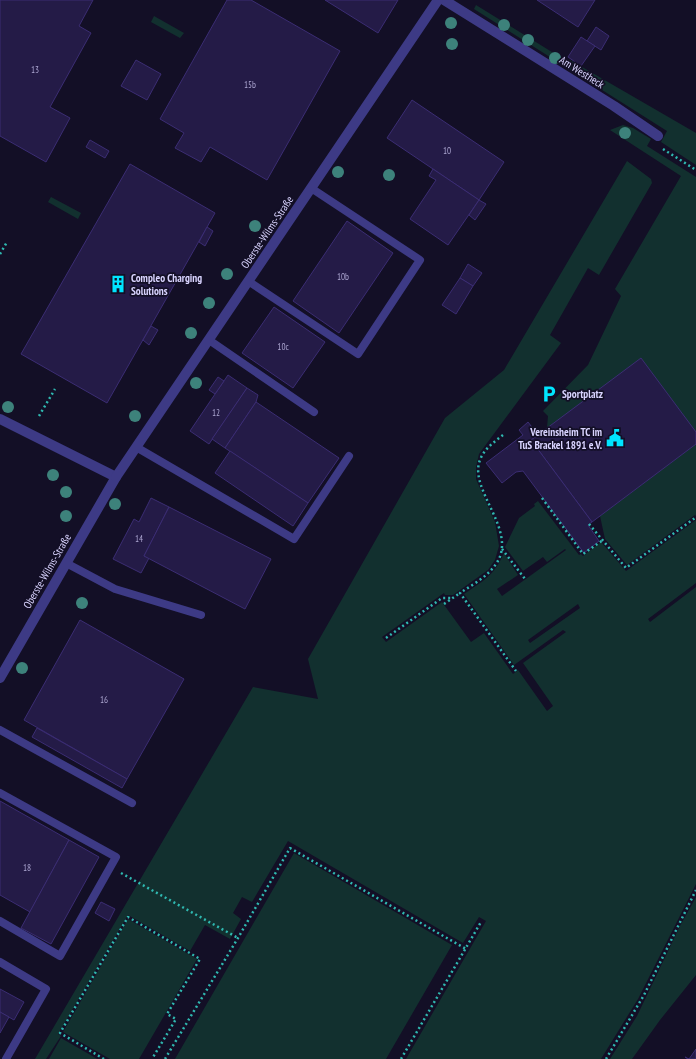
<svg xmlns="http://www.w3.org/2000/svg" width="696" height="1059" viewBox="0 0 696 1059" font-family="'PT Sans Narrow',sans-serif">
	<rect width="100%" height="100%" fill="#130f26"/>
	<g fill="#12302f" fill-rule="evenodd">
		<path d="M476,5l92,57 2,-2 126,73v32l-35,-23 6,-11 -193,-122z"/>
		<path d="M154,16l30,17 -4,5 -29,-16z"/>
		<path d="M623,125l10,3 18,11 -4,7 49,31v255l-149,-4 1,-12 -5,-5 45,-46 33,-69 -6,-7 66,-113 -71,-46z"/>
		<path d="M627,161l24,18 1,4 -53,92 -11,-7 -38,67 11,8 -82,111 -3,13v12l19,43 4,24 -4,14 -7,10 -35,25h-8l-1,-2 -62,44 4,5 56,-40 29,40 13,-9 29,41 5,-4 29,41 6,-5 -30,-43 43,-31 -3,-2 -49,35 -50,-71c19,-13 30,-18 40,-41l14,22 -21,14 5,7 64,-46 -1,-1 -18,13 -4,-5 -20,14 -18,-24 14,-29 16,-12 -1,-2 4,-3 41,54 2,-1 2,2 18,-14 25,29 70,-51v63l-48,36 2,3 46,-35v297l-58,115 -37,60h-195l80,-138 -7,-4 -16,26 -175,-102 -36,61 -10,-5 -9,16 8,6 -11,20 -25,-14 -15,26 -62,-36 -70,119 3,2 -15,23h-11l218,-372 65,12 -10,-40 137,-241 59,-48zM578,604l2,4 -50,35 -2,-3z"/>
		<path d="M51,197l30,16 -3,6 -30,-17z"/>
		<path d="M696,444v72l-1,-1 -68,50 -22,-26 -5,-23z"/>
		<path d="M294,853l158,92 -66,114h-211z"/>
		<path d="M696,897v78l-36,45 -28,39h-22l27,-43 43,-90z"/>
		<path d="M128,919l69,40 -58,100h-29l-47,-27z"/>
		<path d="M61,1038l33,19 3,2h-48z"/>
	</g>
	<g fill="#241b47" stroke="#3b2d73">
		<path d="M0,0h93l-14,26 12,7 -41,74 20,11 -24,44 -46,-26z"/>
		<path d="M227,0h24l89,51 -73,129 -57,-33 -9,15 -26,-14 9,-15 -24,-14z"/>
		<path d="M325,0h73l-20,33z"/>
		<path d="M537,0h58l-17,27z"/>
		<path d="M596,27l13,9 -8,14 -14,-9z"/>
		<path d="M581,37l14,9 -14,20 -13,-9z"/>
		<path d="M136,60l25,14 -14,26 -26,-14z"/>
		<path d="M412,100l92,62 -25,38 -92,-62z"/>
		<path d="M90,140l19,11 -4,7 -19,-11z"/>
		<path d="M130,164l85,49 -108,190 -86,-49z"/>
		<path d="M433,169l46,31 -31,45 -38,-26 26,-39 -7,-4z"/>
		<path d="M479,200l7,4 -11,16 -6,-5z"/>
		<path d="M347,221l46,32 -54,80 -46,-32z"/>
		<path d="M207,227l6,4 -8,15 -6,-4z"/>
		<path d="M468,264l14,9 -9,13 -13,-8z"/>
		<path d="M460,278l13,8 -17,28 -14,-9z"/>
		<path d="M274,307l51,35 -32,46 -51,-35z"/>
		<path d="M151,326l7,4 -9,15 -6,-5z"/>
		<path d="M641,358l55,74v12l-104,78 -61,-82z"/>
		<path d="M228,375l19,13 -38,56 -19,-13z"/>
		<path d="M218,377l6,4 -9,13 -6,-4z"/>
		<path d="M247,388l11,7 -2,7 -31,46 -13,-9z"/>
		<path d="M256,402l83,56 -31,45 -83,-55z"/>
		<path d="M528,422l10,13 -7,5 61,82 -4,3 11,16 -15,12 -61,-82 -7,1 -14,11 -16,-20 37,-28 -4,-5z"/>
		<path d="M230,451l78,52 -15,23 -78,-53z"/>
		<path d="M151,498l18,9 -25,49 5,2 -8,15 -28,-14 21,-40 5,3z"/>
		<path d="M169,507l102,52 -26,50 -101,-53z"/>
		<path d="M80,620l104,59 -57,100 -103,-59z"/>
		<path d="M37,728l90,51 -5,9 -90,-51z"/>
		<path d="M0,801l69,39 -39,72 -30,-17z"/>
		<path d="M69,840l30,17 -48,87 -30,-16z"/>
		<path d="M101,902l14,7 -6,12 -14,-8z"/>
		<path d="M0,989l24,13 -10,18 -14,-8z"/>
		<path d="M0,1012l9,5 -9,16z"/>
		<path d="M696,1049v10h-8l-3,-2 4,2z"/>
	</g>
	<g fill="none" stroke-linecap="round" stroke-linejoin="round">
		<g stroke="#2fb8b0" stroke-width="2.5" stroke-dasharray="2 3" stroke-linecap="butt">
			<path d="M663,149l33,21"/>
			<path d="M0,254l7,-12"/>
			<path d="M39,416l16,-27"/>
			<path d="M503,435c-9,7 -19,14 -23,25 -12,30 39,71 16,104 -9,13 -24,21 -36,29l56,78"/>
			<path d="M542,498l41,56 20,-14"/>
			<path d="M589,524l37,44 69,-50"/>
			<path d="M502,549l23,30"/>
			<path d="M444,604l16,-11"/>
			<path d="M386,638l56,-40h11"/>
			<path d="M121,873l117,65"/>
			<path d="M104,1059l-44,-26 68,-116 72,42 -33,55 9,5 -24,40"/>
			<path d="M165,1059l73,-121 52,-90 176,101"/>
			<path d="M401,1059l80,-137"/>
			<path d="M606,1059l38,-64 52,-105"/>
		</g>
		<g stroke="#3d3a85" stroke-width="8">
			<path d="M248,281l110,73 62,-94 -109,-72"/>
			<path d="M209,340l105,72"/>
			<path d="M136,447l158,92 55,-83"/>
			<path d="M66,563l49,26 86,26"/>
			<path d="M0,730l132,73"/>
			<path d="M0,793l116,64 -56,99 -60,-35"/>
			<path d="M0,962l46,27 -40,70"/>
		</g>
		<g stroke="#3d3a85" stroke-width="10">
			<path d="M444,0l170,106 44,30"/>
			<path d="M0,419l116,58 -116,201"/>
			<path d="M116,477l322,-477"/>
		</g>
	</g>
	<g fill="#3d827b">
		<circle cx="451" cy="23" r="6"/>
		<circle cx="504" cy="25" r="6"/>
		<circle cx="528" cy="40" r="6"/>
		<circle cx="452" cy="44" r="6"/>
		<circle cx="555" cy="58" r="6"/>
		<circle cx="625" cy="133" r="6"/>
		<circle cx="338" cy="172" r="6"/>
		<circle cx="389" cy="175" r="6"/>
		<circle cx="255" cy="226" r="6"/>
		<circle cx="227" cy="274" r="6"/>
		<circle cx="209" cy="303" r="6"/>
		<circle cx="191" cy="333" r="6"/>
		<circle cx="196" cy="383" r="6"/>
		<circle cx="8" cy="407" r="6"/>
		<circle cx="135" cy="416" r="6"/>
		<circle cx="53" cy="475" r="6"/>
		<circle cx="66" cy="492" r="6"/>
		<circle cx="115" cy="504" r="6"/>
		<circle cx="66" cy="516" r="6"/>
		<circle cx="82" cy="603" r="6"/>
		<circle cx="22" cy="668" r="6"/>
	</g>
	<defs>
		<g id="building-bare" transform="scale(1.38)"><path d="M-4-6H4V6H1V3H-1V6H-4ZM-2.5-4.3h1.7v1.8h-1.7ZM.8-4.3h1.7v1.8H.8ZM-2.5-1h1.7V.8h-1.7ZM.8-1h1.7V.8H.8Z" fill="#00e5ff" stroke="#130f26" stroke-width="2.5" paint-order="stroke"/></g>
		<g id="parking-bare" transform="scale(1.38)"><path d="M-3.5-5.5H1a3.5 3.5 0 0 1 0 7H-1V5.5H-3.5ZM-1-3.4V-.6H.8a1.4 1.4 0 0 0 0-2.8Z" fill="#00e5ff" stroke="#130f26" stroke-width="2.5" paint-order="stroke"/></g>
		<g id="civic-bare" transform="scale(1.38)"><path d="M-.6-6.5H3V-4.5H.6V-3L4-1V1h2V6H-6V1h2V-1L-.6-3ZM-1.2 2.5V6h2.4V2.5Z" fill="#00e5ff" stroke="#130f26" stroke-width="2.5" paint-order="stroke"/></g>
	</defs>
	<g fill-rule="evenodd">
		<use href="#building-bare" x="118" y="284"/>
		<use href="#parking-bare" x="549" y="394"/>
		<use href="#civic-bare" x="615" y="438"/>
	</g>
	<g text-anchor="middle" stroke-width="3.5" stroke-linejoin="round" paint-order="stroke">
		<g font-size="9" fill="#aca6d1">
			<text x="35" y="73">13</text>
			<text x="250" y="88">15b</text>
			<text x="447" y="154">10</text>
			<text x="343" y="280">10b</text>
			<text x="283" y="350">10c</text>
			<text x="216" y="416">12</text>
			<text x="139" y="542">14</text>
			<text x="104" y="703">16</text>
			<text x="27" y="871">18</text>
		</g>
		<g font-size="11" fill="#d9d4ff" stroke="#130f26">
			<text transform="translate(582 72) rotate(32)" y="4">Am Westheck</text>
			<text transform="translate(267 232) rotate(-56)" y="4">Oberste-Wilms-Straße</text>
			<text transform="translate(47 571) rotate(-60)" y="4">Oberste-Wilms-Straße</text>
		</g>
		<g font-size="11" font-weight="bold" fill="#d9d4ff" stroke="#130f26" text-anchor="start">
			<text x="131" y="282">Compleo Charging<tspan x="131" dy="13">Solutions</tspan></text>
			<text x="562" y="398">Sportplatz</text>
			<text x="602" y="436" text-anchor="end">Vereinsheim TC im<tspan x="602" dy="13">TuS Brackel 1891 e.V.</tspan></text>
		</g>
	</g>
</svg>
